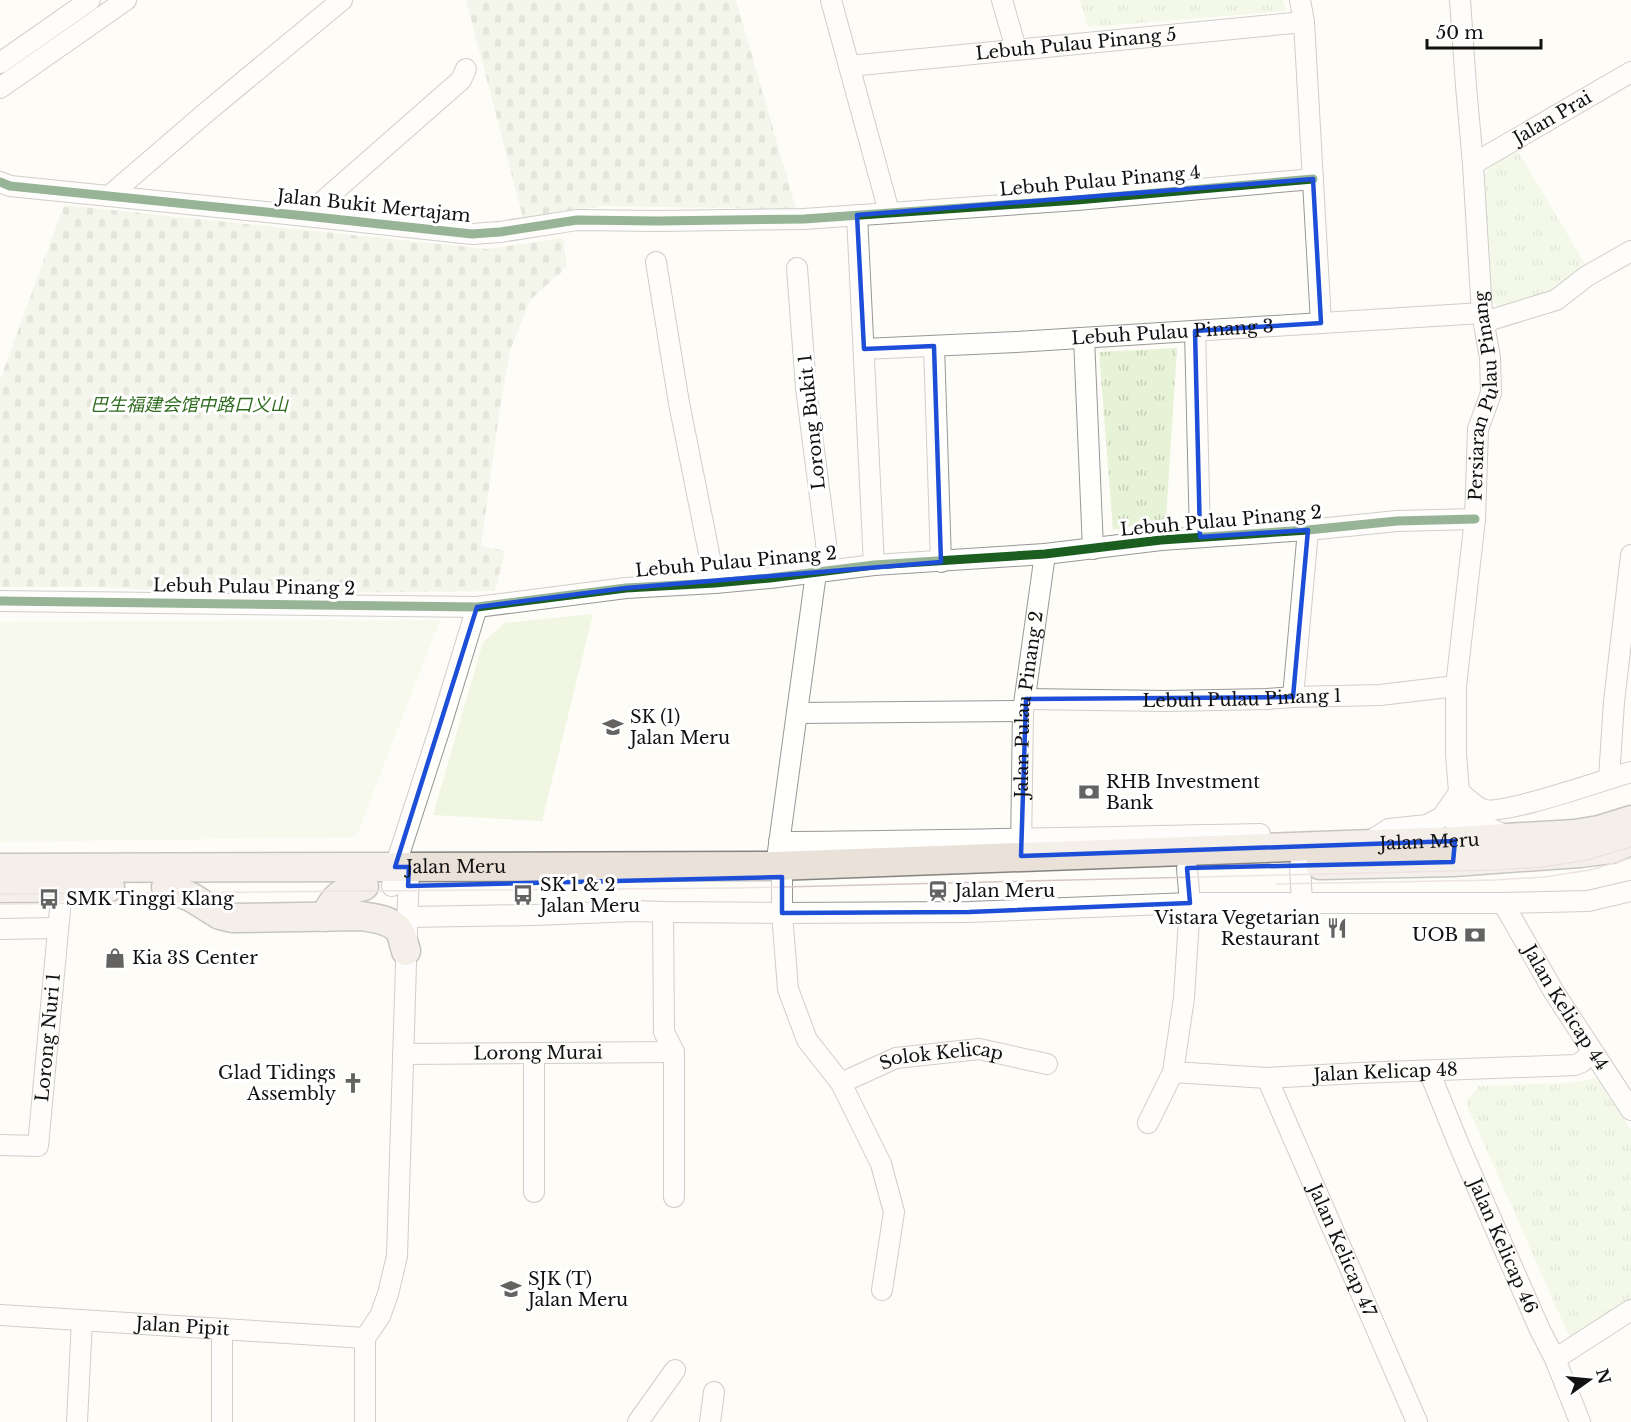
<svg xmlns="http://www.w3.org/2000/svg" width="1631" height="1422" viewBox="0 0 1631 1422" font-family="'Libre Baskerville','Noto Sans SC',serif">
	<defs>
		<pattern id="cemetery-stones" width="16" height="16" patternUnits="userSpaceOnUse" patternTransform="scale(1.5)"><rect width="16" height="16" fill="#e9eedb"/><path d="M2 7V4a2 2 0 0 1 4 0v3zM10 15v-3a2 2 0 0 1 4 0v3z" fill="#c7cbbb"/></pattern>
		<pattern id="park-tufts" width="24" height="20" patternUnits="userSpaceOnUse" patternTransform="scale(1.5)"><rect width="24" height="20" fill="#e7f3d7"/><path d="M3 7l-1-3M5 7V3M7 7l1-3M15 17l-1-3M17 17v-4M19 17l1-3" fill="none" stroke="#c5cfb8"/></pattern>
	</defs>
	<rect width="100%" height="100%" fill="#fdfcf7"/>
	<g fill="url(#cemetery-stones)">
		<path d="M466,0h270l60,209 -192,-3 -81,12z"/>
		<path d="M64,205l424,44 75,-11 4,29 -37,33 -20,51 -10,56 -19,139 24,5 -10,40 -259,3 -135,-7h-101v-207z"/>
	</g>
	<g fill="url(#park-tufts)">
		<path d="M1080,0h203l3,11 -198,16z"/>
		<path d="M1518,152l70,117 -31,22 -48,18 -10,-2 -7,-7 -8,-125c10,-13 18,-19 34,-23z"/>
		<path d="M1177,348l-11,171 -53,11 -14,-178z"/>
		<path d="M1596,1078l35,52v177l-52,33 -10,-4 -103,-233 12,-17 94,-3z"/>
	</g>
	<g fill="#f0f6e1">
		<path d="M593,614l-51,207 -109,-6 50,-173 22,-19z"/>
		<path d="M440,620l-84,217 -356,5v-220z"/>
	</g>
	<g fill="none" stroke-linecap="round" stroke-linejoin="round">
		<g stroke="#979795" stroke-width="22">
			<g id="minor">
				<path d="M831,0l58,212"/>
				<path d="M1002,0l14,49"/>
				<path d="M1300,0l4,22 17,301"/>
				<path d="M0,63l90,-63"/>
				<path id="s1" d="M849,66l455,-44"/>
				<path d="M0,88l126,-88"/>
				<path id="s2" d="M1473,164l158,-92"/>
				<path d="M0,182l10,4 296,30 166,18 28,-2 77,-12 80,1 147,-2 273,-19 236,-21"/>
				<path d="M109,196l100,-86 133,-110"/>
				<path d="M857,215l17,350"/>
				<path d="M306,216l155,-136 5,-11"/>
				<path d="M656,262l23,141 36,180"/>
				<path d="M1484,322l72,-22 31,-24 44,-25"/>
				<path d="M1195,331l5,206"/>
				<path d="M1084,338l9,211"/>
				<path d="M934,346l7,216"/>
				<path id="s3" d="M864,349l152,-7 466,-29"/>
				<path d="M0,601l477,6 149,-19 89,-5 55,-5 104,-13 171,-11 116,-14 147,-10 89,-9 78,-2"/>
				<path d="M1293,697l15,-167"/>
				<path id="s4" d="M1026,699l140,2 101,-2 26,-2 87,-2 76,-9"/>
				<path d="M797,713l226,-2"/>
				<path d="M1609,778l5,-76 17,-147"/>
				<path d="M1459,792c7,5 15,14 23,17 18,8 124,-30 149,-37"/>
				<path d="M1460,795l11,25 36,16"/>
				<path d="M779,842c160,-1 320,-5 481,-8"/>
				<path d="M1367,843l22,-14 38,-4 15,-8 16,-23"/>
				<path id="s5" d="M1021,850l2,-139 22,-157"/>
				<path id="s6" d="M1454,853l5,-61 -3,-38v-68l19,-167 3,-90 13,-36 -1,-35 -8,-45 -9,-149 -7,-78 -6,-86"/>
				<path d="M776,866l40,-293 11,-22 -21,-163 -9,-120"/>
				<path d="M1300,866l2,37"/>
				<path d="M782,877v36l6,76 19,51 34,43 40,81 13,48 -12,78"/>
				<path d="M392,886l3,-19 45,-139 37,-121"/>
				<path id="s7" d="M1503,903l51,89 77,118"/>
				<path d="M663,912l1,120 10,20v145"/>
				<path d="M407,917l126,-2 103,-4 27,1 119,1 187,-1 221,-9h313l85,-2 43,-10"/>
				<path d="M0,929l58,-1"/>
				<path id="s8" d="M403,1054l271,-2"/>
				<path id="s9" d="M1429,1071l30,74 36,83 45,102 15,29 25,63"/>
				<path id="s10" d="M1173,1072l94,6 92,-5 216,-8 7,-3 10,-10"/>
				<path id="s11" d="M1267,1078l150,344"/>
				<path id="s12" d="M841,1083l55,-25 83,-9 68,15"/>
				<path d="M1148,1123l25,-51 11,-74 6,-95 -3,-35"/>
				<path id="s13" d="M0,1145l38,1 24,-258"/>
				<path d="M534,1192v-139"/>
				<path id="s14" d="M0,1315l365,23"/>
				<path d="M1555,1359l76,-49"/>
				<path d="M77,1422l5,-102"/>
				<path d="M222,1422v-93"/>
				<path d="M365,1422v-84l15,-22 8,-22 9,-38 12,-389"/>
				<path d="M638,1422l37,-52"/>
				<path d="M710,1422l4,-30"/>
			</g>
		</g>
		<g stroke="#858482" stroke-width="31">
			<g id="highway">
				<path d="M1320,865l133,-3 127,-9 31,-4 20,-8"/>
				<path id="s15" d="M0,868l776,-2 679,-25 120,-7 24,-4 32,-10"/>
				<path d="M166,887l25,10 29,18 12,3 129,-2c12,2 28,3 37,13 4,4 6,16 8,22"/>
				<path d="M0,888l110,-1"/>
				<path d="M325,917c10,-22 16,-25 39,-31"/>
			</g>
		</g>
		<use href="#minor" stroke="#fffffe" stroke-width="20"/>
		<use href="#highway" stroke="#eae1d8" stroke-width="28"/>
		<g stroke="#d9c6c7" stroke-width="1.5">
			<path d="M1276,884l219,-4 49,-3 46,-7 41,-12"/>
			<path d="M0,894l737,-6 758,-18 48,-3 44,-7 44,-13"/>
			<path d="M0,904l200,-2"/>
		</g>
		<g stroke="#fff" stroke-width="13">
			<g id="cycleway">
				<path d="M0,182l10,4 296,30 166,18 28,-2 77,-12 80,1 147,-2 273,-19 236,-21"/>
				<path d="M0,601l477,6 149,-19 89,-5 55,-5 104,-13 171,-11 116,-14 147,-10 89,-9 78,-2"/>
			</g>
		</g>
		<use href="#cycleway" stroke="#1b5e20" stroke-width="9"/>
	</g>
	<path d="M0 0H1631V1422H0ZM1313,179l8,144 -126,8 5,206 108,-7 -15,167 -267,2 -5,157 434,-15 -2,21 -266,6 3,35 -221,9 -187,1v-36l-374,9 1,-19h-14l82,-260 149,-19 315,-26 -7,-216 -70,3 -7,-134z" fill="#fdfcf7" fill-opacity=".55" fill-rule="evenodd"/>
	<path fill="none" stroke="#1d4ed8" stroke-width="4.5" stroke-linejoin="round" d="M1313,179l8,144 -126,8 5,206 108,-7 -15,167 -267,2 -5,157 434,-15 -2,21 -266,6 3,35 -221,9 -187,1v-36l-374,9 1,-19h-14l82,-260 149,-19 315,-26 -7,-216 -70,3 -7,-134z"/>
	<defs>
		<g id="school-bare" transform="scale(1.62)"><path d="M0-5L7-2L0 1L-7-2ZM-4 1L0 2.5L4 1V4Q0 6-4 4Z" fill="#646362" stroke="#fff" stroke-width="2.5" paint-order="stroke"/></g>
		<g id="bank-bare" transform="scale(1.62)"><path d="M-6-4H6V4H-6ZM0-2.3a2.3 2.3 0 1 0 0 4.6a2.3 2.3 0 1 0 0-4.6Z" fill="#646362" stroke="#fff" stroke-width="2.5" paint-order="stroke"/></g>
		<g id="station-bare" transform="scale(1.62)"><path d="M-3-6H3Q5-6 5-4V2Q5 4 3 4L4.5 6H3L1.5 4h-3L-3 6H-4.5L-3 4Q-5 4-5 2V-4Q-5-6-3-6ZM-3.5-4v3h7v-3ZM-3.5 1v1.5H-2V1ZM2 1v1.5H3.5V1Z" fill="#646362" stroke="#fff" stroke-width="2.5" paint-order="stroke"/></g>
		<g id="bus-bare" transform="scale(1.62)"><path d="M-5-6H5V4H4V6H2V4H-2V6H-4V4H-5ZM-3.5-4V0h7V-4ZM-3.5 1.2v1.5H-2V1.2ZM2 1.2v1.5H3.5V1.2Z" fill="#646362" stroke="#fff" stroke-width="2.5" paint-order="stroke"/></g>
		<g id="restaurant-bare" transform="scale(1.62)"><path d="M-5-6h1v4h1v-4h1v4h1v-4h1v5L-1.5 .5V6h-2V.5L-5-1ZM5-6V6H3V1.5H1.5Q1.5-4 5-6Z" fill="#646362" stroke="#fff" stroke-width="2.5" paint-order="stroke"/></g>
		<g id="shop-bare" transform="scale(1.62)"><path d="M-5-2.5h2.3a2.7 3.5 0 0 1 5.4 0H5L5.5 6h-11ZM-1.5-2.5h3a1.5 2.3 0 0 0-3 0Z" fill="#646362" stroke="#fff" stroke-width="2.5" paint-order="stroke"/></g>
		<g id="church-bare" transform="scale(1.62)"><path d="M-1.2-6h2.4v3.5h3.3v2.4h-3.3V6h-2.4V-.1h-3.3v-2.4h3.3Z" fill="#646362" stroke="#fff" stroke-width="2.5" paint-order="stroke"/></g>
	</defs>
	<g fill-rule="evenodd">
		<use href="#school-bare" x="613" y="727"/>
		<use href="#bank-bare" x="1089" y="792"/>
		<use href="#station-bare" x="938" y="891"/>
		<use href="#bus-bare" x="523" y="895"/>
		<use href="#bus-bare" x="49" y="899"/>
		<use href="#restaurant-bare" x="1337" y="928"/>
		<use href="#bank-bare" x="1475" y="935"/>
		<use href="#shop-bare" x="115" y="958"/>
		<use href="#church-bare" x="353" y="1083"/>
		<use href="#school-bare" x="511" y="1289"/>
	</g>
	<g text-anchor="middle" stroke-width="6" stroke-linejoin="round" paint-order="stroke">
		<g font-size="18" fill="#111" stroke="#fff">
			<text dy="6" stroke="none"><textPath href="#s1" startOffset="228">Lebuh Pulau Pinang 5</textPath></text>
			<text dy="6" stroke="none"><textPath href="#s2" startOffset="92">Jalan Prai</textPath></text>
			<text transform="translate(1100 181) rotate(-5)" y="6">Lebuh Pulau Pinang 4</text>
			<text transform="translate(374 206) rotate(6)" y="6">Jalan Bukit Mertajam</text>
			<text dy="6" stroke="none"><textPath href="#s3" startOffset="309">Lebuh Pulau Pinang 3</textPath></text>
			<text dy="6" stroke="none"><textPath href="#s6" startOffset="460">Persiaran Pulau Pinang</textPath></text>
			<text transform="translate(812 422) rotate(-96)" y="6">Lorong Bukit 1</text>
			<text transform="translate(1221 521) rotate(-5)" y="6">Lebuh Pulau Pinang 2</text>
			<text transform="translate(736 562) rotate(-5)" y="6">Lebuh Pulau Pinang 2</text>
			<text transform="translate(254 587) rotate(1)" y="6">Lebuh Pulau Pinang 2</text>
			<text dy="6" stroke="none"><textPath href="#s4" startOffset="216">Lebuh Pulau Pinang 1</textPath></text>
			<text dy="6" stroke="none"><textPath href="#s5" startOffset="146">Jalan Pulau Pinang 2</textPath></text>
			<text dy="6" stroke="none"><textPath href="#s15" startOffset="1430">Jalan Meru</textPath></text>
			<text dy="6" stroke="none"><textPath href="#s15" startOffset="456">Jalan Meru</textPath></text>
			<text dy="6" stroke="none"><textPath href="#s7" startOffset="122">Jalan Kelicap 44</textPath></text>
			<text dy="6" stroke="none"><textPath href="#s13" startOffset="147">Lorong Nuri 1</textPath></text>
			<text dy="6" stroke="none"><textPath href="#s8" startOffset="135">Lorong Murai</textPath></text>
			<text dy="6" stroke="none"><textPath href="#s12" startOffset="106">Solok Kelicap</textPath></text>
			<text dy="6" stroke="none"><textPath href="#s10" startOffset="213">Jalan Kelicap 48</textPath></text>
			<text dy="6" stroke="none"><textPath href="#s9" startOffset="190">Jalan Kelicap 46</textPath></text>
			<text dy="6" stroke="none"><textPath href="#s11" startOffset="188">Jalan Kelicap 47</textPath></text>
			<text dy="6" stroke="none"><textPath href="#s14" startOffset="183">Jalan Pipit</textPath></text>
		</g>
		<g font-size="18" font-style="italic" fill="#2f6b1f" stroke="#fff">
			<text x="189" y="411">巴生福建会馆中路口义山</text>
		</g>
		<g font-size="18" fill="#111" stroke="#fff" text-anchor="start">
			<text x="630" y="723">SK (1)<tspan x="630" dy="21">Jalan Meru</tspan></text>
			<text x="1106" y="788">RHB Investment<tspan x="1106" dy="21">Bank</tspan></text>
			<text x="540" y="891">SK 1 &amp; 2<tspan x="540" dy="21">Jalan Meru</tspan></text>
			<text x="955" y="897">Jalan Meru</text>
			<text x="66" y="905">SMK Tinggi Klang</text>
			<text x="1320" y="924" text-anchor="end">Vistara Vegetarian<tspan x="1320" dy="21">Restaurant</tspan></text>
			<text x="1458" y="941" text-anchor="end">UOB</text>
			<text x="132" y="964">Kia 3S Center</text>
			<text x="336" y="1079" text-anchor="end">Glad Tidings<tspan x="336" dy="21">Assembly</tspan></text>
			<text x="528" y="1285">SJK (T)<tspan x="528" dy="21">Jalan Meru</tspan></text>
		</g>
	</g>
	<g transform="translate(1589 1380) rotate(75)" stroke="#ffffff" stroke-width="4.5" paint-order="stroke">
	<path d="M0-4.5L10 22L0 15L-10 22Z" fill="#111111"/>
	<text y="-9" font-size="16" font-weight="bold" text-anchor="middle" fill="#111111">N</text>
	</g>
	<path d="M1427 39v9h114v-9" fill="none" stroke="#111111" stroke-width="3"/>
	<text x="1436" y="39" font-size="18" fill="#111111" stroke="#ffffff" stroke-width="4.5" paint-order="stroke">50 m</text>
</svg>
